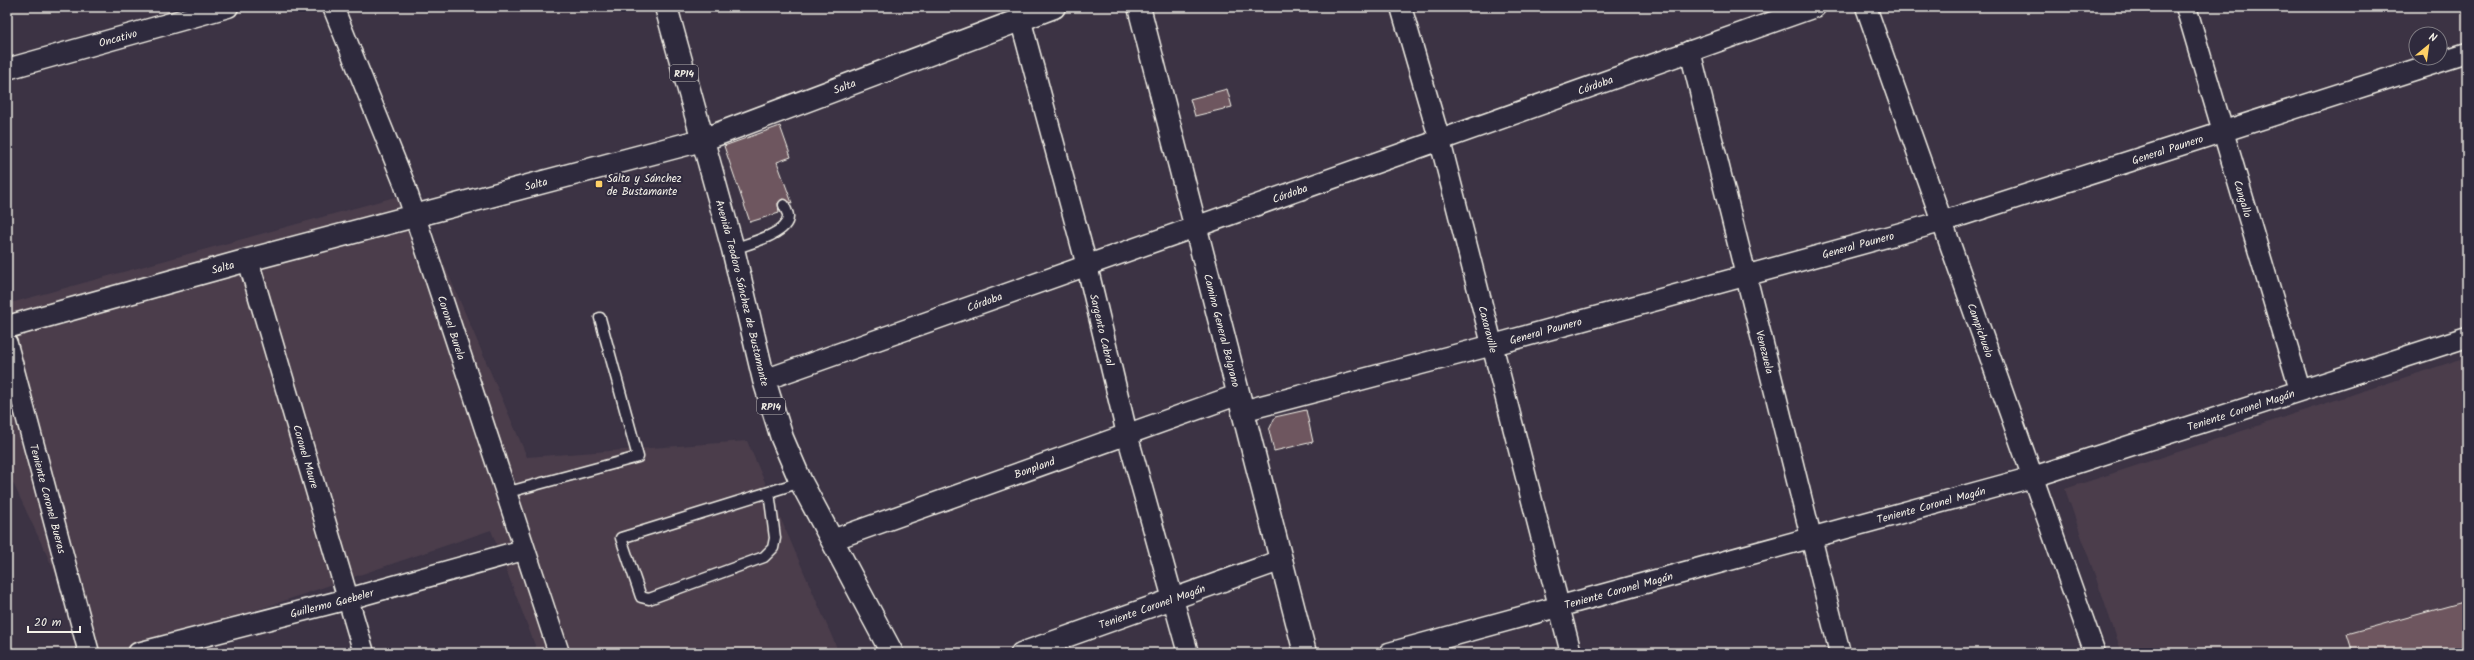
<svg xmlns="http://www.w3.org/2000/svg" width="2474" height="660" viewBox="0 0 2474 660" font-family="Kalam,sans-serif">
	<rect width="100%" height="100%" fill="#3c3344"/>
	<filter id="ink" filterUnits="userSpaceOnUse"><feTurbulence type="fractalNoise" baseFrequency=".025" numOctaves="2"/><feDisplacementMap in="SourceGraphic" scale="8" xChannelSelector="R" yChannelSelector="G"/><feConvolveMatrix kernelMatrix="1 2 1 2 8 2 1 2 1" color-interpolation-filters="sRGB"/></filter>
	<g filter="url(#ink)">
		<g fill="#4b3e4c">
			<path d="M413,192l114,265 220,-16 92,212h-301l-47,-123 -360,123h-38l-86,-183v-166z"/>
			<path d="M2467,357v296h-345l-57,-164z"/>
		</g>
		<g fill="#6e575e" stroke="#f4f1e8">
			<path d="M1227,89l5,18 -37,9 -5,-17z"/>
			<path d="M780,126l11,31 -14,5 15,41 -10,-4 -4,4 1,10 -29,9 -26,-76z"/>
			<path d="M1306,410l7,32 -39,9 -5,-21 6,-13z"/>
			<path d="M2467,601v52h-114l-6,-19z"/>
		</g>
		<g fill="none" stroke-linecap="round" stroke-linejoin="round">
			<g stroke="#f4f1e8" stroke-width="13">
				<g id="lane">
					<path d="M733,249c14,-5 55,-15 55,-32 1,-3 -3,-8 -4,-12"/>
					<path d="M769,492l6,46 -2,10 -9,9 -115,42 -8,-2 -20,-59 148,-46 32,-10"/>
					<path d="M505,493l133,-36 -38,-139"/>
				</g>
			</g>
			<g stroke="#f4f1e8" stroke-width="23">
				<g id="street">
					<path id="s1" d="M333,7l71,176 155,470"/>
					<path id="s2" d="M1017,7l70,259 40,168 61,219"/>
					<path id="s3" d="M1401,7l39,134 131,512"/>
					<path id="s4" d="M1866,7l229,646"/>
					<path id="s5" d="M2186,7l114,383"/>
					<path id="s6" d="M1690,51l150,602"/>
					<path id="s7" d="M7,69l221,-62"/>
					<path id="s8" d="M248,260l116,393"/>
					<path id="s9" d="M7,344l82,309"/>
					<path id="s10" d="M764,380l1051,-373"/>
					<path id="s11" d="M1242,411l251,-66 448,-123 526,-169"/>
					<path id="s12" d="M832,540l405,-145"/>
					<path id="s13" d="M138,653l210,-54 175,-49"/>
					<path id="s14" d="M1021,653l261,-93"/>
					<path id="s15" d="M1389,653l644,-176 434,-140"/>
				</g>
			</g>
			<g stroke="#f4f1e8" stroke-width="25">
				<g id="secondary">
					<path id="s16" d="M1139,7l166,646"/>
					<path id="s17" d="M7,327l241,-67 454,-120 352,-133"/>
				</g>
			</g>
			<g stroke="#f4f1e8" stroke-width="25">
				<g id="primary">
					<path id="s18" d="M666,7l67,242 31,131 18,58 19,44 91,171"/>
				</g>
			</g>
			<use href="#lane" stroke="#2f2a3d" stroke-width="10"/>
			<use href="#street" stroke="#2f2a3d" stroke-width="20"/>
			<use href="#secondary" stroke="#2f2a3d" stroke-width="22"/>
			<use href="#primary" stroke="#2f2a3d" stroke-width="22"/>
		</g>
	</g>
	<rect fill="#ffd166" stroke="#2f2a3d" stroke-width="1.5" x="595" y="180" width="8" height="8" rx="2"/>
	<g text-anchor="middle" stroke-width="4" stroke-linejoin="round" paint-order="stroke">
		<g fill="#2f2a3d" stroke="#b9b5b5" stroke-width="1">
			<rect x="670" y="65" width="28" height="16" rx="3"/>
			<rect x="757" y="398" width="28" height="16" rx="3"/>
		</g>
		<g font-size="10" font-weight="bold" fill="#f4f1e8">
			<text x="684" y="77">RP14</text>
			<text x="771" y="410">RP14</text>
		</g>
		<g font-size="11" fill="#f4f1e8" stroke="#2f2a3d">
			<text dy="4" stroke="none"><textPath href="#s7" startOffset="115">Oncativo</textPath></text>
			<text dy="4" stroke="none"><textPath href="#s10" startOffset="882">Córdoba</textPath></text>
			<text dy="4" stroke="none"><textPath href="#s17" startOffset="872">Salta</textPath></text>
			<text dy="4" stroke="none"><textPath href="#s11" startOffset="962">General Paunero</textPath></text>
			<text dy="4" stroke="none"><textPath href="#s17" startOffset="548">Salta</textPath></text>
			<text dy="4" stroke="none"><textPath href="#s10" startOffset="558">Córdoba</textPath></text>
			<text dy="4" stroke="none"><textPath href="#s5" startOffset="200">Cangallo</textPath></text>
			<text dy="4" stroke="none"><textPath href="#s11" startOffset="638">General Paunero</textPath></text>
			<text dy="4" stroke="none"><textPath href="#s17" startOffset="224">Salta</textPath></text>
			<text dy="4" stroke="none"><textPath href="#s18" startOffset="296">Avenida Teodoro Sánchez de Bustamante</textPath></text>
			<text dy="4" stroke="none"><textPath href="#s10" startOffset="234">Córdoba</textPath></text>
			<text dy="4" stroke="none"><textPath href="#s1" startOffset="342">Coronel Burela</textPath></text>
			<text dy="4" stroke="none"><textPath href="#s3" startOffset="334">Caxaraville</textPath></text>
			<text dy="4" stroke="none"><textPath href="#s2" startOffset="334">Sargento Cabral</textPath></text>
			<text dy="4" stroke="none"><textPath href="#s16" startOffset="334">Camino General Belgrano</textPath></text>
			<text dy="4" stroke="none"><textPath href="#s4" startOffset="343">Campichuelo</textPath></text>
			<text dy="4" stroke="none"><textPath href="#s11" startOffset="314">General Paunero</textPath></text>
			<text dy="4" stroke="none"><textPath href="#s6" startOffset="310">Venezuela</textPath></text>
			<text dy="4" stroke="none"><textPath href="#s15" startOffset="886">Teniente Coronel Magán</textPath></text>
			<text dy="4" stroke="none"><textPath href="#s8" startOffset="205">Coronel Maure</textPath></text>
			<text dy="4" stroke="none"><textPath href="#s12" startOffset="215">Bonpland</textPath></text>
			<text dy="4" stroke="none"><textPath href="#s9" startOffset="160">Teniente Coronel Bueras</textPath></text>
			<text dy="4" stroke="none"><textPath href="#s15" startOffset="562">Teniente Coronel Magán</textPath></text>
			<text dy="4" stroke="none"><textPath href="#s15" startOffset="238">Teniente Coronel Magán</textPath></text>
			<text dy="4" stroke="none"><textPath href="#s13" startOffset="200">Guillermo Gaebeler</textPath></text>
			<text dy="4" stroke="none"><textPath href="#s14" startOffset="139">Teniente Coronel Magán</textPath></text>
		</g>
		<g font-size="11" fill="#f4f1e8" stroke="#2f2a3d" text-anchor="start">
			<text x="607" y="182">Salta y Sánchez<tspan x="607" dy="13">de Bustamante</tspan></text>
		</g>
	</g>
	<rect width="2474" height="660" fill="none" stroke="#2f2a3d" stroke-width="24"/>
	<rect x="12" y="12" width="2450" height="636" fill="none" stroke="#f4f1e8" stroke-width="1.5" filter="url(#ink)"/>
	<g transform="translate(2428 46) rotate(29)"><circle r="19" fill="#2f2a3d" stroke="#7e7a81"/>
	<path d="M0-3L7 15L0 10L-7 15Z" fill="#ffd166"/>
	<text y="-6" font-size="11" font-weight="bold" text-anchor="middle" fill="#f4f1e8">N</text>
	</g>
	<path d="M28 626v6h52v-6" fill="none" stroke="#f4f1e8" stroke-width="2"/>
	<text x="34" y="626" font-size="12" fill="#f4f1e8" stroke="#2f2a3d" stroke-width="3" paint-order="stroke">20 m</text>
</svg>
